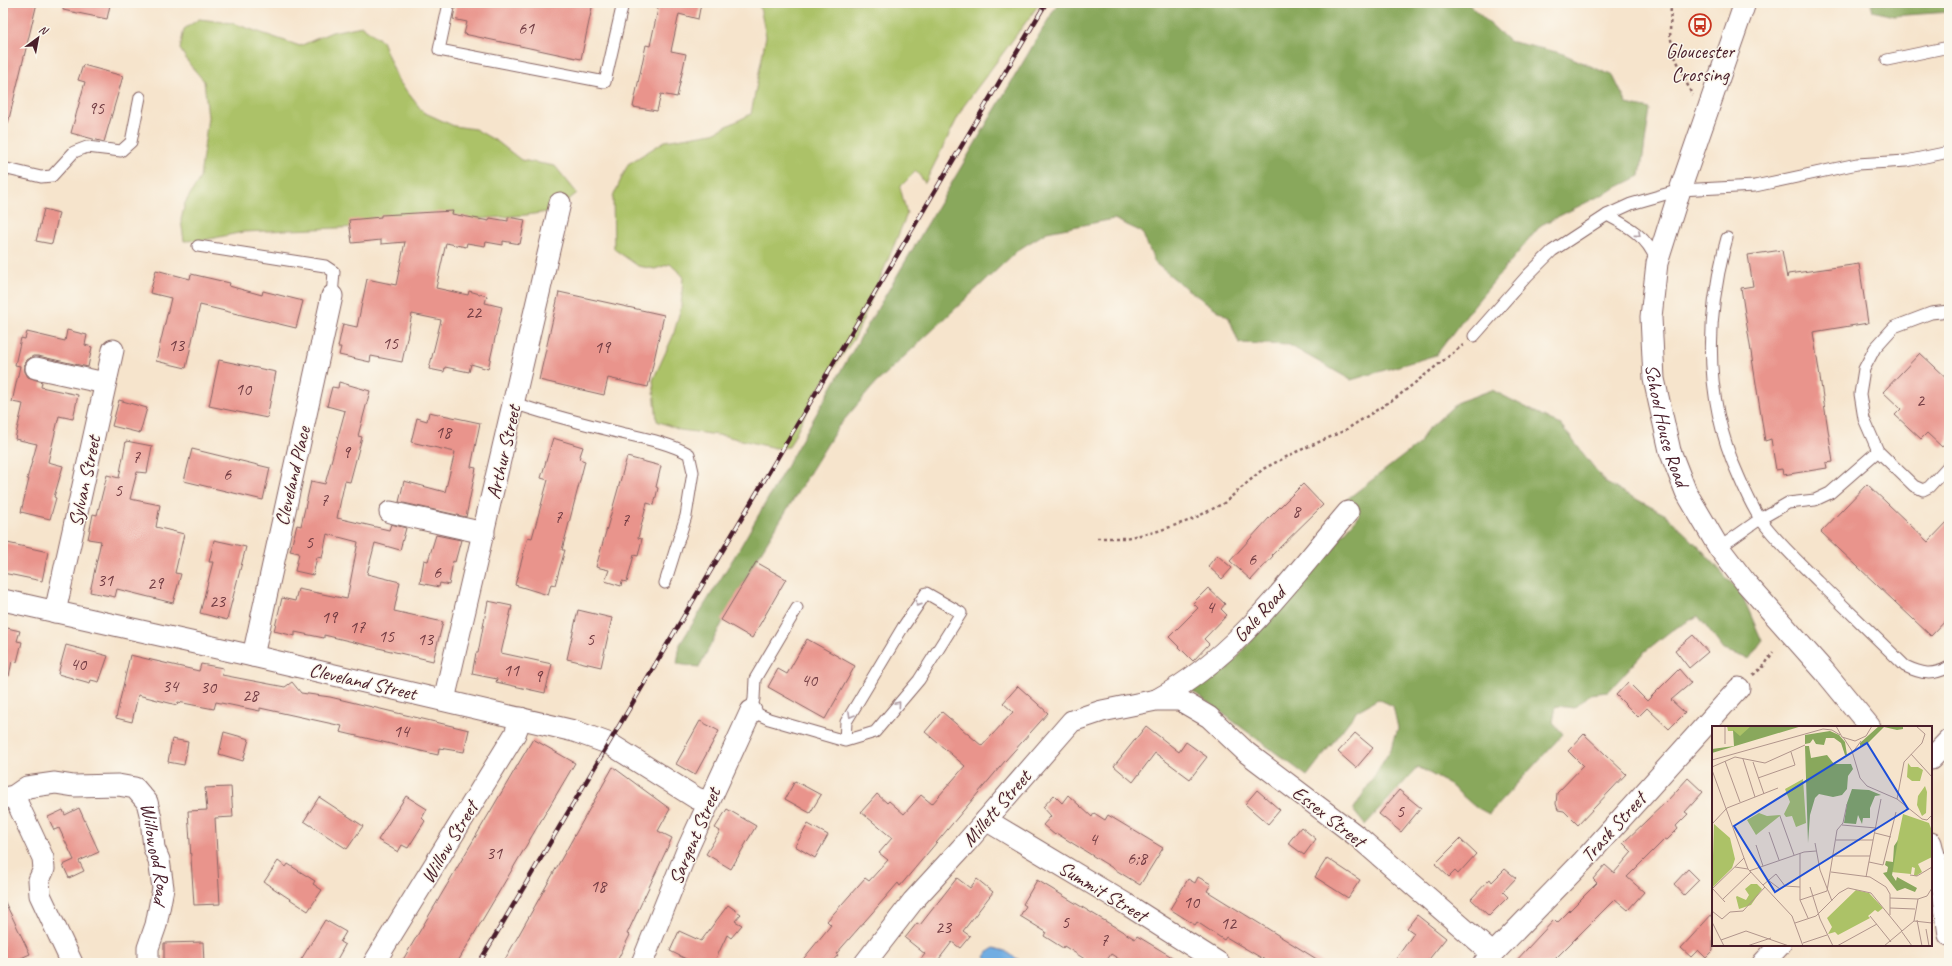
<svg xmlns="http://www.w3.org/2000/svg" width="1952" height="966" viewBox="0 0 1952 966" font-family="Caveat,sans-serif">
	<rect width="100%" height="100%" fill="#fbf7ec"/>
	<filter id="ink" filterUnits="userSpaceOnUse"><feTurbulence type="fractalNoise" baseFrequency=".025" numOctaves="2"/><feDisplacementMap in="SourceGraphic" scale="8" xChannelSelector="R" yChannelSelector="G"/><feConvolveMatrix kernelMatrix="1 2 1 2 8 2 1 2 1" color-interpolation-filters="sRGB"/></filter>
	<filter id="wash" filterUnits="userSpaceOnUse"><feTurbulence type="fractalNoise" baseFrequency=".012" numOctaves="4" result="noise"/><feDisplacementMap in="SourceGraphic" scale="16" xChannelSelector="R" yChannelSelector="G"/><feGaussianBlur stdDeviation="0.9" result="paint"/><feColorMatrix in="noise" values="0 0 0 0 0 0 0 0 0 0 0 0 0 0 0 0 0 1.4 0 .05"/><feComposite in="paint" operator="in"/></filter>
	<g filter="url(#wash)">
		<rect width="100%" height="100%" fill="#f6e4cc"/>
		<g fill="#acc267" stroke="#7b7049">
			<path d="M759,3h281l-77,104 -38,76 -9,-12 -16,16 7,27 -51,122 -40,56 -27,55 -14,1 -50,-12 -45,-6 -23,-9 -4,-41 20,-44 8,-29 2,-31 -13,-12 -15,5 -17,-3 -24,-17 -1,-52 15,-33 37,-23 48,-8 38,-19 15,-78z"/>
			<path d="M199,19l33,4 68,23 32,-14 30,-6 20,15 16,39 25,32 31,14 21,3 23,13 23,18 34,6 22,27 -22,18 -29,4 -118,10 -165,7 -38,8 -21,1 -3,-21 4,-17 15,-25 8,-61 -4,-36 -14,-16 -10,-16 4,-20z"/>
		</g>
		<g fill="#89a85c" stroke="#6a6444">
			<path d="M1058,3h409l42,38 52,12 52,23 14,28 23,5 -10,67 -99,49 -71,85 -34,45 -85,25 -62,-35 -50,-2 -10,-25 -42,-29 -32,-26 -13,-31 -28,-13 -67,13 -29,18 -143,134 -37,43 -84,136 -55,104 -22,-3 3,-20 58,-93 108,-189z"/>
			<path d="M1871,3h78v9l-56,4 -20,-5z"/>
			<path d="M1492,390l69,35 45,58 60,32 36,35 40,45 20,46 -13,18 -25,-9 -26,-34 -26,14 -29,23 -35,39 -19,2 -15,14 -18,-2 -3,16 10,12 -74,80 -15,-8 -25,-22 -31,-17 -53,58 -12,-15 38,-61 7,-21 -5,-22 -15,-7 -21,12 -50,65 -116,-86 14,-15 21,-4 63,-76 71,-80 -14,-15 74,-57 6,-12 32,-29z"/>
		</g>
		<path fill="#6fade2" stroke="#5c6686" d="M994,948l11,3 14,9 -1,3h-29l-4,-6 4,-6z"/>
		<g id="blocks">
			<g fill="#e9948c">
				<path d="M6,3h31l-29,120 -5,-1v-109z"/>
				<path d="M64,3h37l9,2 -3,14 -44,-9z"/>
				<path d="M456,3h137l-12,56 -117,-25 3,-12 -14,-3z"/>
				<path d="M657,3h44l-3,16 -19,-5 -8,37 15,3 -9,43 -16,-3 -4,17 -24,-4 13,-62 4,1 8,-37 -2,-1z"/>
				<path d="M83,65l40,11 -19,66 -33,-9 14,-51 -7,-2z"/>
				<path d="M44,209l15,4 -7,31 -16,-3z"/>
				<path d="M453,211l-1,3 37,7 1,-3 18,3v-4l17,3 -5,24 -17,-3v4l-17,-3 -1,4 -18,-3 -1,4 -20,-4 -10,45 32,7 1,-4 18,5 -2,7 17,4 -14,62 -17,-5 -2,8 -24,-5 -1,5 -15,-3 12,-49 -29,-6 -10,48 -31,-6 -1,6 -31,-7 2,-8h-3l5,-23 14,3 10,-48 29,6 9,-43 -24,2v-4l-29,3 -3,-23 32,-3v-2z"/>
				<path d="M1782,250l5,28 1,-4 71,-10 9,59 -55,9 20,130 -7,1 1,5 -44,7 -1,-6 -6,1 -5,-31 -6,2 -24,-153 12,-2 -5,-31z"/>
				<path d="M156,270l34,9 1,-5 39,9 -1,3 33,9 1,-4 40,10 -7,27 -96,-23 -14,63 -30,-7 15,-63 -21,-5z"/>
				<path d="M559,292l105,23 -16,72 -40,-9 -4,17 -65,-15z"/>
				<path d="M67,330l20,5 -2,10 7,2 -4,20 -50,-11h-5l-6,4 -3,6 1,6 3,5 14,5 -1,5 37,8 -5,24 -14,-3 -11,46 15,4 -9,31 2,1 -6,21 -29,-7 8,-33h-2l10,-35 -22,-5 8,-35 -11,-2 8,-36 -5,-1 6,-27 4,1 2,-7 38,9z"/>
				<path d="M1920,353l29,27v59l-7,8 -15,-14 -6,6 -26,-24 6,-6 -18,-17z"/>
				<path d="M219,360l57,12 -9,46 -58,-12z"/>
				<path d="M339,382l31,9 -12,45 4,1 -12,45 -5,-1 -8,37 52,12 2,-6 15,4 -6,22 -25,-7 -8,31 33,8 -6,29 49,11 -10,39 -109,-26v3l-29,-6v4l-21,-5 8,-33 13,3 3,-12 49,10 11,-57 -31,-8 -5,24 -5,-1 -4,18 -18,-4 4,-18 -9,-2 7,-26 4,1 10,-45 14,3 20,-73 -18,-5 5,-19 6,1z"/>
				<path d="M119,400l28,8 -7,25 -28,-7z"/>
				<path d="M429,412l51,11 -9,44 5,1 -10,49 -67,-15 5,-21 41,11 10,-40 -44,-10 6,-24 10,3z"/>
				<path d="M553,438l30,9 -4,12 6,2 -23,89h3l-10,35 -4,-1 -3,11 -33,-10 13,-48 4,1 16,-58 -7,-2z"/>
				<path d="M126,441l26,5 -5,27 -10,-1 -7,27 30,6 -4,22 28,7 -9,39 6,1 -8,29 -56,-14 -2,8 -25,-5 11,-51 -13,-2 5,-25 4,1 10,-40 12,3z"/>
				<path d="M192,449l78,19 -7,32 -79,-19z"/>
				<path d="M627,457l34,9 -5,21 2,1 -4,17 -7,-2 -9,35 4,1 -4,17 -4,-1 -7,27 -5,-1 -1,5 -16,-5 4,-11 -13,-3z"/>
				<path d="M1303,484l20,21 -51,50 1,1 -22,24 -21,-19 39,-43z"/>
				<path d="M1867,484l61,58 21,-22v97l-18,19 -110,-104z"/>
				<path d="M436,535l25,5 -6,22 -2,-1 -4,24 -9,-2 -1,4 -19,-4 4,-23 4,1z"/>
				<path d="M214,540l32,7 -19,73 -27,-7 13,-51h-4z"/>
				<path d="M3,542l45,10 -6,29 -39,-8z"/>
				<path d="M1217,555l15,13 -10,11 -14,-13z"/>
				<path d="M756,562l30,17 -34,59 -31,-18z"/>
				<path d="M1208,588l17,16 -4,5 6,6 -23,24 5,5 -16,17 -24,-24 29,-29 -5,-5z"/>
				<path d="M488,601l24,5 -11,47 51,11 -7,29 -49,-11 1,-3 -25,-5 4,-21h2z"/>
				<path d="M578,610l34,8 -11,49 -34,-8z"/>
				<path d="M3,627l17,4 -3,10 5,1 -5,20 -5,-1 -3,15h-6z"/>
				<path d="M1693,635l15,17 -19,16 -14,-18z"/>
				<path d="M807,639l48,27 -30,53 -57,-32 10,-18 9,5z"/>
				<path d="M66,645l42,11 -9,26 -8,-2 -1,3 -32,-9z"/>
				<path d="M130,655l69,16 2,-7 22,4 -1,7 63,12 7,-5 9,11 29,4 139,33 -5,22 -25,-4 -1,7 -98,-23 2,-6 -82,-18v3l-44,-9 -2,7 -36,-7 -1,3 -39,-10 -6,27 -16,-4z"/>
				<path d="M1679,669l12,14 -20,17 14,13 -16,16 -22,-21 -9,9 -22,-22 12,-13 19,19z"/>
				<path d="M1018,686l30,27 -43,48 -105,125 -2,-3 -26,30 -36,41 2,1 -7,8h-31l31,-38 -4,-4 38,-43 4,3 19,-21 -9,-7 13,-15 -31,-26 16,-18 10,9 2,-2 15,13 17,-19 11,9 33,-38 -40,-34 17,-20 40,34 31,-34 -10,-9z"/>
				<path d="M700,721l19,10 -24,44 -19,-11z"/>
				<path d="M1146,726l33,26 7,-10 21,15 -17,22 -35,-26 -22,29 -19,-16z"/>
				<path d="M224,732l25,7 -6,22 -24,-7z"/>
				<path d="M1355,733l18,15 -17,20 -18,-16z"/>
				<path d="M1584,734l42,40 -48,51 -14,-14 -6,-1 -2,-6 1,-11 26,-27 -15,-15z"/>
				<path d="M172,739l16,3 -4,23 -16,-3z"/>
				<path d="M533,739l42,24 -118,200h-56z"/>
				<path d="M613,767l57,42 -12,22 14,7 -45,96 3,1 -14,28h-113z"/>
				<path d="M1688,778l15,14 -18,20 3,2 -12,12 2,3 -11,11 -2,-1 -38,38 17,15 -16,18 -13,-11 -64,64h-37l40,-43 3,3 40,-40 -4,-4 12,-14 9,8 18,-21 -9,-9 45,-43z"/>
				<path d="M795,781l26,14 -11,18 -25,-14z"/>
				<path d="M231,787l2,30 -18,1 5,86 -26,1 -6,-94 19,-1 -2,-22z"/>
				<path d="M1257,790l23,20 -12,14 -23,-20z"/>
				<path d="M1399,790l22,18 -20,24 -22,-18z"/>
				<path d="M1054,795l8,8 6,-8 24,22 2,-4 11,7 3,-5 55,33 -23,37 -84,-52 -1,2 -12,-10 8,-9 -8,-9z"/>
				<path d="M406,796l21,13 -5,9 3,3 -17,27 -6,-3 -4,7 -20,-12z"/>
				<path d="M319,797l44,29 -16,23 -43,-28z"/>
				<path d="M79,808l20,44 -20,9 5,10 -15,7 -6,-13 11,-5 -15,-32 -5,2 -6,-13 15,-7 2,5z"/>
				<path d="M727,809l29,17 -25,43 -25,-15 14,-23 -5,-3z"/>
				<path d="M808,824l20,11 -13,23 -20,-12z"/>
				<path d="M1301,827l15,12 -12,16 -16,-12z"/>
				<path d="M1460,839l16,15 -18,20 -3,-3 -6,6 -14,-13z"/>
				<path d="M1327,858l33,22 -12,18 -33,-21z"/>
				<path d="M278,861l8,6 2,-3 27,17 -2,3 9,6 -14,21 -44,-29z"/>
				<path d="M1505,869l11,9 -13,14 5,5 -19,19 -18,-17 19,-20 2,3z"/>
				<path d="M1688,869l11,11 -15,15 -10,-11z"/>
				<path d="M1198,877l13,7 -4,7 116,72h-53l-44,-26 -2,3 -27,-18 -2,3 -25,-16 18,-30 7,4z"/>
				<path d="M957,878l13,10 7,-9 16,13 -30,39 7,5 -10,12 -8,-6 -16,21h-18l7,-9 -20,-16 12,-15 3,2z"/>
				<path d="M1037,880l98,59 2,-3 45,27h-57l-14,-9 -6,9h-14l-27,-17 -1,2 -19,-12 2,-4 -26,-16 6,-10 -3,-2z"/>
				<path d="M3,898l27,56 -20,9h-7z"/>
				<path d="M728,905l13,9 -6,7 7,4 -11,13 -4,-3 -13,28h-20l-24,-12 9,-20 22,10z"/>
				<path d="M1713,913v38l-7,7 -8,-8 -7,7 -10,-9z"/>
				<path d="M1417,915l29,23 -20,25h-33l21,-30 -7,-5z"/>
				<path d="M325,920l21,12 -6,10 5,3 -10,18h-36z"/>
				<path d="M203,942l1,21h-40v-20z"/>
			</g>
		</g>
	</g>
	<g filter="url(#ink)">
		<use href="#blocks" fill-opacity="0" stroke="#866463" stroke-width="1"/>
		<g fill="none" stroke-linecap="round" stroke-linejoin="round">
			<g stroke="#866463" stroke-width="13">
				<g id="service">
					<path d="M449,3l-10,47 166,32 18,-79"/>
					<path d="M1887,60l62,-13"/>
					<path d="M3,168l38,9 11,-1 22,-24 13,-5 34,4 10,-9 9,-45"/>
					<path d="M1607,215c21,11 42,23 49,46"/>
					<path d="M1727,238c-22,80 -23,162 12,239 6,14 13,30 22,43 17,23 38,42 58,62 29,28 57,56 86,84 17,8 27,10 44,1"/>
					<path d="M198,246l127,20 9,6 -2,24"/>
					<path d="M1949,311l-18,2 -37,14 -19,21 -11,21 -4,25 4,25 14,32 36,35 9,4 6,-3 20,-22"/>
					<path d="M1474,336l53,-60 25,-25 55,-36 24,-11 49,-14 75,-4 102,-22 49,-3 43,-9"/>
					<path d="M514,403c31,11 63,19 95,27 27,7 56,11 80,24l4,18 -7,44 -21,67"/>
					<path d="M1719,548l41,-29 28,-16 27,-3 15,-7 48,-42"/>
					<path d="M797,608l-42,71 -1,20 -3,12 18,8 76,22 30,-9 44,-52 42,-67 -35,-20 -23,34 -57,95 -1,19"/>
				</g>
			</g>
			<g stroke="#866463" stroke-width="23">
				<g id="minor">
					<path id="s1" d="M1745,3l-65,187 -23,73 -6,54 3,62 16,72 16,41 33,56 27,35 79,89 45,55"/>
					<path d="M36,368l69,15"/>
					<path d="M390,512l94,21"/>
					<path d="M3,600l250,56 321,75 36,13 86,54 12,4"/>
					<path d="M55,612l58,-262"/>
					<path d="M253,656l79,-360"/>
					<path d="M1158,699c79,-43 133,-120 190,-187"/>
					<path d="M444,700l116,-497"/>
					<path d="M1931,759l18,-19"/>
					<path d="M14,796l29,62 1,11 -5,11 1,15 32,68"/>
					<path id="s2" d="M3,798l11,-2 13,-9 28,-4 19,3 44,-1 17,3 12,14 4,16 3,30 5,12 4,28 -7,37 -8,23v15"/>
					<path d="M986,820l140,84 93,59"/>
					<path d="M1931,843l12,48 6,44"/>
					<path d="M374,963l141,-229 6,-16"/>
					<path d="M642,963l46,-115 63,-137"/>
					<path d="M865,963l48,-62 53,-58 106,-122 30,-10 54,-11h24l29,17 38,36 111,84 135,117"/>
					<path d="M1484,963l99,-102 156,-173"/>
					<path d="M1763,963l17,-18"/>
				</g>
			</g>
			<g stroke="#866463" stroke-width="2.5" stroke-dasharray="3 3" stroke-linecap="butt">
				<path d="M1671,3l-1,30 3,19 19,43"/>
				<path d="M1097,538h28l30,-6 36,-12 33,-17 39,-34 33,-17 48,-21 53,-34 66,-52"/>
				<path d="M1753,675l11,-9 9,-14"/>
			</g>
			<use href="#service" stroke="#fff" stroke-width="11"/>
			<use href="#minor" stroke="#fff" stroke-width="21"/>
			<g stroke="#4a1f2b" stroke-width="4.5">
				<path id="rail" d="M479,963l567,-960"/>
			</g>
			<use href="#rail" stroke="#fbf7ec" stroke-width="3" stroke-dasharray="9" stroke-linecap="butt"/>
		</g>
		<defs><path id="oneway-chevron" d="M-2-3.5L2.5 0L-2 3.5" fill="none" stroke-width="1.6" stroke-linecap="round" stroke-linejoin="round"/></defs>
		<g stroke="#ae9aa0">
			<use href="#oneway-chevron" transform="translate(1638 234) rotate(41)"/>
			<use href="#oneway-chevron" transform="translate(918 604) rotate(125)"/>
			<use href="#oneway-chevron" transform="translate(898 704) rotate(-49)"/>
			<use href="#oneway-chevron" transform="translate(851 715) rotate(120)"/>
		</g>
	</g>
	<defs>
		<g id="bus-ring" transform="scale(1.15)"><circle r="9.5" fill="#fbf7ec" stroke="#c8321e" stroke-width="1.5"/><path d="M-5-6H5V4H4V6H2V4H-2V6H-4V4H-5ZM-3.5-4V0h7V-4ZM-3.5 1.2v1.5H-2V1.2ZM2 1.2v1.5H3.5V1.2Z" fill="#c8321e"/></g>
	</defs>
	<g fill-rule="evenodd">
		<use href="#bus-ring" x="1700" y="25"/>
	</g>
	<g text-anchor="middle" stroke-width="3" stroke-linejoin="round" paint-order="stroke">
		<g font-size="18" fill="#723c43">
			<text x="526" y="34">61</text>
			<text x="96" y="114">95</text>
			<text x="473" y="318">22</text>
			<text x="390" y="349">15</text>
			<text x="176" y="351">13</text>
			<text x="602" y="353">19</text>
			<text x="243" y="395">10</text>
			<text x="1920" y="406">2</text>
			<text x="443" y="438">18</text>
			<text x="346" y="458">9</text>
			<text x="136" y="463">7</text>
			<text x="227" y="480">6</text>
			<text x="118" y="496">5</text>
			<text x="324" y="506">7</text>
			<text x="1296" y="517">8</text>
			<text x="558" y="523">7</text>
			<text x="625" y="526">7</text>
			<text x="309" y="548">5</text>
			<text x="1252" y="565">6</text>
			<text x="437" y="578">6</text>
			<text x="105" y="586">31</text>
			<text x="155" y="589">29</text>
			<text x="217" y="607">23</text>
			<text x="1210" y="613">4</text>
			<text x="329" y="623">19</text>
			<text x="357" y="633">17</text>
			<text x="386" y="642">15</text>
			<text x="425" y="645">13</text>
			<text x="590" y="645">5</text>
			<text x="78" y="670">40</text>
			<text x="511" y="676">11</text>
			<text x="538" y="682">9</text>
			<text x="809" y="686">40</text>
			<text x="170" y="692">34</text>
			<text x="208" y="693">30</text>
			<text x="250" y="701">28</text>
			<text x="401" y="737">14</text>
			<text x="1400" y="817">5</text>
			<text x="1093" y="845">4</text>
			<text x="494" y="859">31</text>
			<text x="1137" y="864">6;8</text>
			<text x="598" y="892">18</text>
			<text x="1191" y="908">10</text>
			<text x="1065" y="928">5</text>
			<text x="1228" y="929">12</text>
			<text x="943" y="933">23</text>
			<text x="1104" y="946">7</text>
		</g>
		<g font-size="20" fill="#4a1f2b" stroke="#fbf7ec">
			<text x="1700" y="58">Gloucester<tspan x="1700" dy="23">Crossing</tspan></text>
		</g>
		<g font-size="20" fill="#4a1f2b" stroke="#fbf7ec">
			<text dy="7" stroke="none"><textPath href="#s1" startOffset="439">School House Road</textPath></text>
			<text transform="translate(503 452) rotate(-77)" y="7">Arthur Street</text>
			<text transform="translate(292 476) rotate(-77)" y="7">Cleveland Place</text>
			<text transform="translate(84 481) rotate(-78)" y="7">Sylvan Street</text>
			<text transform="translate(1259 614) rotate(-48)" y="7">Gale Road</text>
			<text transform="translate(363 681) rotate(13)" y="7">Cleveland Street</text>
			<text transform="translate(996 808) rotate(-49)" y="7">Millett Street</text>
			<text transform="translate(1329 816) rotate(38)" y="7">Essex Street</text>
			<text transform="translate(1613 827) rotate(-48)" y="7">Trask Street</text>
			<text transform="translate(694 836) rotate(-67)" y="7">Sargent Street</text>
			<text transform="translate(449 842) rotate(-59)" y="7">Willow Street</text>
			<text dy="7" stroke="none"><textPath href="#s2" startOffset="207">Willowood Road</textPath></text>
			<text transform="translate(1103 891) rotate(31)" y="7">Summit Street</text>
		</g>
	</g>
	<g transform="translate(1712 726)">
		<rect width="220" height="220" fill="#f6e4cc"/>
		<path d="M15,0h65l-57,17 -1,-12h-6zM196,37l3,4h7l5,3 -3,11h-8l-5,-4zM91,53l3,44 -10,4 -4,-11 -6,1 -2,-3 6,-12 -5,-13zM213,60l2,6 -1,21 -4,3 -5,-11 1,-9zM47,87l8,3 14,-1 -25,20 -9,-15zM191,88l26,9 3,8v26l-14,7 4,8 -6,4 -2,-1 1,-7 -3,-1 -1,7 -20,-2zM2,98l16,14 5,21 -3,9 -20,20zM39,158h6l5,5 -11,16 -12,4 -3,-12 1,-1 9,4 3,-5 -4,-6zM144,164l13,3 14,15 -5,4 -3,-2 -7,6 2,2 -32,17 -3,-3 -7,2 4,-7 -5,-9z" fill="#acc267"/>
		<path d="M39,0h51l-90,27v-4l22,-3 -1,-16 7,6zM167,0h24v3l-6,1 -13,-3 -16,16 -8,3v-3zM118,5l9,4 6,7 2,13h-2l-4,-12 -7,-5h-8l-2,7 -8,-1 -3,-5 -3,4 -5,1v-9zM93,20h4l2,12 16,-3 7,9h17l2,5 -5,7 -1,13 -5,6 -9,2 -14,-3 -4,4 -5,17 -2,28zM140,63l17,1 12,5 -6,1 -5,12v10h-7l-1,6 -4,-9 -2,9 -12,-1 3,-20zM186,114l-6,35 4,6 1,-4 20,11 -2,4 -10,-4 -8,3 -14,-18 4,-1 1,-5 -3,-2 1,-4 7,1 1,-16z" fill="#89a85c"/>
		<path fill="none" stroke="#b1958c" stroke-width="1" d="M13,0v18M124,0l6,11 13,4 11,-5 6,-10M204,0l9,8 -3,9M131,11l9,14 8,27 7,8 30,13 25,20 5,1 5,-5M141,26l8,-11M199,28l21,23M31,33l12,38M0,34l111,-31 9,1 8,5M13,35l15,41M41,36l11,32M0,41l23,-10 30,6 40,-18M0,44l36,99 44,47 11,30M46,52l37,-13 -4,-13M185,73l7,-37 18,-19M68,90l14,39M0,98l15,-16 51,-20M130,99l34,3M57,106l10,28M163,107l16,4M124,114h37M103,117l5,27 12,31M44,119l7,21M88,127v47l8,18M121,130h37M157,136l14,3 13,-53M23,141l13,2M37,145l55,-19 12,-1M119,146l39,5 16,10 4,7v21M198,149l7,1 15,-9M154,151l15,-78M56,154l12,9M51,159l13,-11 9,12 15,1M98,161l10,32 13,27M0,163l32,-31M1,163l12,13M178,172l28,1M11,173l28,-27M88,174l27,-9 10,-61 6,-7 4,-19M178,182l25,1M0,185l10,8 8,-7 13,-1 22,-24M158,190l21,26M205,194l5,26M202,195l4,-22 9,-3 5,-8M0,196l12,24M83,197l21,-7 23,-23 9,-5 23,5 31,38M214,203l3,17M190,206l10,14M9,214l25,-9 43,15M91,217l24,-8M35,220l24,-8M125,220l40,-22M172,220l30,-25 18,2"/>
		<path fill="#1d4ed8" fill-opacity="0.15" stroke="#1d4ed8" stroke-width="2" d="M155,17l41,66 -133,83 -41,-66z"/>
		<rect width="220" height="220" fill="none" stroke="#4a1f2b" stroke-width="2"/>
	</g>
	<rect width="1952" height="966" fill="none" stroke="#fbf7ec" stroke-width="16"/>
	<g transform="translate(38 38) rotate(32)" stroke="#fbf7ec" stroke-width="3" paint-order="stroke">
	<path d="M0-3L7 15L0 10L-7 15Z" fill="#4a1f2b"/>
	<text y="-6" font-size="11" font-weight="bold" text-anchor="middle" fill="#4a1f2b">N</text>
	</g>
</svg>
